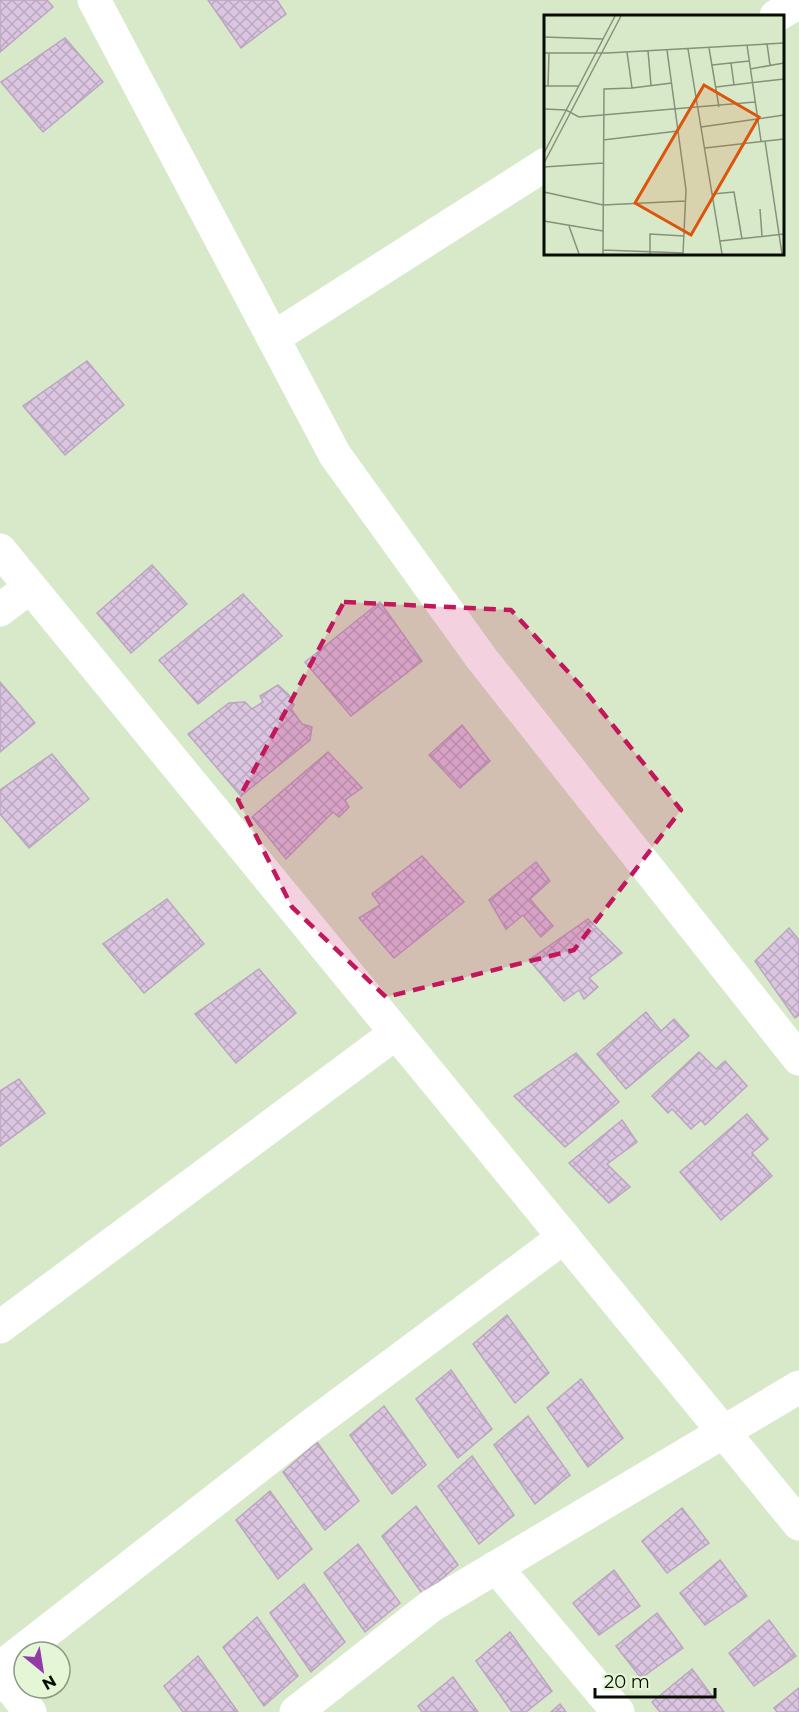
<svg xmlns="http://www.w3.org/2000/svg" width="799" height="1712" viewBox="0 0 799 1712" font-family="Montserrat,sans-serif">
	<defs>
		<pattern id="building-cross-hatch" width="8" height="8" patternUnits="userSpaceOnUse" patternTransform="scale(1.5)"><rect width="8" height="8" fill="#dbc5e1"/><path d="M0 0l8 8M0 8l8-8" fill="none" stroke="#baa8bf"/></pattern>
	</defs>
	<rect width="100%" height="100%" fill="#d8e9c9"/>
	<g fill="url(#building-cross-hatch)" stroke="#bba6c1" stroke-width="1.5">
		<path d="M0,0h47l6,7 -53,45z"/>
		<path d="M208,0h69l9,14 -45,34z"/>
		<path d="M65,38l38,44 -60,50 -42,-50z"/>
		<path d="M87,361l37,44 -59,50 -42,-49z"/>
		<path d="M152,565l35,39 -56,49 -34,-40z"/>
		<path d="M243,594l39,42 -84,68 -39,-44z"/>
		<path d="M380,602l42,59 -71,55 -46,-54z"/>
		<path d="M0,682l35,41 -35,29z"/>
		<path d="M278,685l11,10 5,10 -3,4 11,15 10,3 -2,13 -69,56 -53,-62 41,-31 16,-1 7,7 11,-7 -3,-6z"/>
		<path d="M462,725l28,36 -30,27 -31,-33z"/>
		<path d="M328,752l34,36 -17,12 4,7 -10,10 -6,-5 -47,47 -34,-42z"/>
		<path d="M52,754l37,45 -60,49 -29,-34v-24z"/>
		<path d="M422,856l42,46 -70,56 -35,-40 21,-13 -8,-11z"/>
		<path d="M536,862l14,19 -20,18 23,27 -12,11 -18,-22 -17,14 -17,-29z"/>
		<path d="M167,899l37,45 -60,49 -41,-49z"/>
		<path d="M588,919l34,34 -33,25 9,9 -14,12 -5,-9 -15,11 -35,-41z"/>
		<path d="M789,928l10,12v75l-4,3 -40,-57z"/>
		<path d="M259,969l37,44 -60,50 -41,-49z"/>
		<path d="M646,1012l15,19 13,-12 15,17 -63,53 -29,-35z"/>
		<path d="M699,1052l17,17 9,-8 22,25 -42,39 -4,-5 -10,9 -19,-20 -4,4 -16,-17z"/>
		<path d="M576,1053l43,49 -54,45 -51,-51z"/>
		<path d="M19,1079l26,34 -45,33v-55z"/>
		<path d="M747,1114l21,25 -16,14 20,23 -51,44 -41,-48z"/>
		<path d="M622,1120l15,22 -30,22 23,23 -21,16 -40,-40z"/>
		<path d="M507,1315l42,58 -34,30 -42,-59z"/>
		<path d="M451,1370l41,59 -34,29 -42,-59z"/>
		<path d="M581,1379l42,59 -35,29 -41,-59z"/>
		<path d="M384,1406l42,59 -34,29 -42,-59z"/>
		<path d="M528,1416l42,59 -35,29 -41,-59z"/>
		<path d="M317,1442l42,59 -34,29 -42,-58z"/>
		<path d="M472,1456l42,59 -35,29 -41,-58z"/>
		<path d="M270,1491l42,58 -34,30 -42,-59z"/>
		<path d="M416,1506l42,59 -35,30 -41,-59z"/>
		<path d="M682,1508l27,35 -42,30 -25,-32z"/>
		<path d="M358,1544l42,59 -35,29 -41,-59z"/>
		<path d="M720,1560l27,36 -42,29 -25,-32z"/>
		<path d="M614,1570l26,36 -41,29 -26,-32z"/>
		<path d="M304,1584l41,58 -34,30 -41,-59z"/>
		<path d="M657,1613l26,35 -42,30 -25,-32z"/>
		<path d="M257,1617l41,59 -34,30 -41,-59z"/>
		<path d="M769,1620l27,36 -42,30 -25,-33z"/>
		<path d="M510,1632l42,59 -26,21h-14l-36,-51z"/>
		<path d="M198,1656l40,56h-55l-19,-26z"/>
		<path d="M692,1669l32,43h-64l-8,-10z"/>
		<path d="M453,1677l25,35h-56l-4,-6z"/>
		<path d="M799,1688v24h-22l-3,-4z"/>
		<path d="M560,1704l6,8h-15z"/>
	</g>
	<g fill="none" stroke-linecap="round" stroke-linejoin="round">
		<g stroke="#fff" stroke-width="33">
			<path d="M94,0l241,455 147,204 317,400"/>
			<path d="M776,16l23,-14"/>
			<path d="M273,338l273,-174"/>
			<path d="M0,610l30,-23"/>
			<path d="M0,1327l396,-294"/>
			<path d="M496,1567l122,145"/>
			<path d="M0,1668l309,-241 255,-190"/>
			<path d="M0,1674l30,38"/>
			<path d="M296,1712l135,-106 368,-219"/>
		</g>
		<path stroke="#fff" stroke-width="33" d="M0,550l799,974"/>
	</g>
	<path fill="#c2185b" fill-opacity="0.2" stroke="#c2185b" stroke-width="4.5" stroke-dasharray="12 8" stroke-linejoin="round" d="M344,602l167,8 72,78 98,122 -107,140 -188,47 -94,-90 -54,-107z"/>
	<g transform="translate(544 15)">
		<rect width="240" height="240" fill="#d8e9c9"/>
		<path fill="none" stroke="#85917a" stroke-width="1.5" d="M0,22l59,2M223,29l3,21M203,30l14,96M165,33l10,59M144,34l34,205M123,35l19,140 -3,64M104,36l3,34M0,38h63l177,-10M187,48l3,22M168,50l37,-4M206,54l34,-6M0,71h35M4,71l1,-33M172,72l68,-8M88,73l40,-5M0,94l22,1 13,7 176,-15M157,112l83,-12M59,125l75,-9M221,126l17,113M161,133l79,-9M0,138l71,-137M0,148l77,-147M0,152l59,-4M0,177l59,13 82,-4M168,179l22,-2 8,47M216,194l2,27M0,206l59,10M25,211l10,28M176,226l64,-7M59,235l80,3M59,239l1,-165 28,-1 -5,-36M106,239v-20l34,2"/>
		<path fill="#dd550c" fill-opacity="0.15" stroke="#dd550c" stroke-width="3" d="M160,70l55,32 -68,118 -56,-32z"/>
		<rect width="240" height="240" fill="none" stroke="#080d04" stroke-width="3"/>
	</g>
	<g transform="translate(42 1670) rotate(150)"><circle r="28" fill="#e5f6d6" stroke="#8d9982" stroke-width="1.5"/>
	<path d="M0-4.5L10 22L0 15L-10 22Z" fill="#933ca9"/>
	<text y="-9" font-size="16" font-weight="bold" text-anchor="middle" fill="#080d04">N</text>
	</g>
	<path d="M595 1688v9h120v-9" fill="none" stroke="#080d04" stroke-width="3"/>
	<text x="604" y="1688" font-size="18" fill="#080d04" stroke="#e5f6d6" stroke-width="4.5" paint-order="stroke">20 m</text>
</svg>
